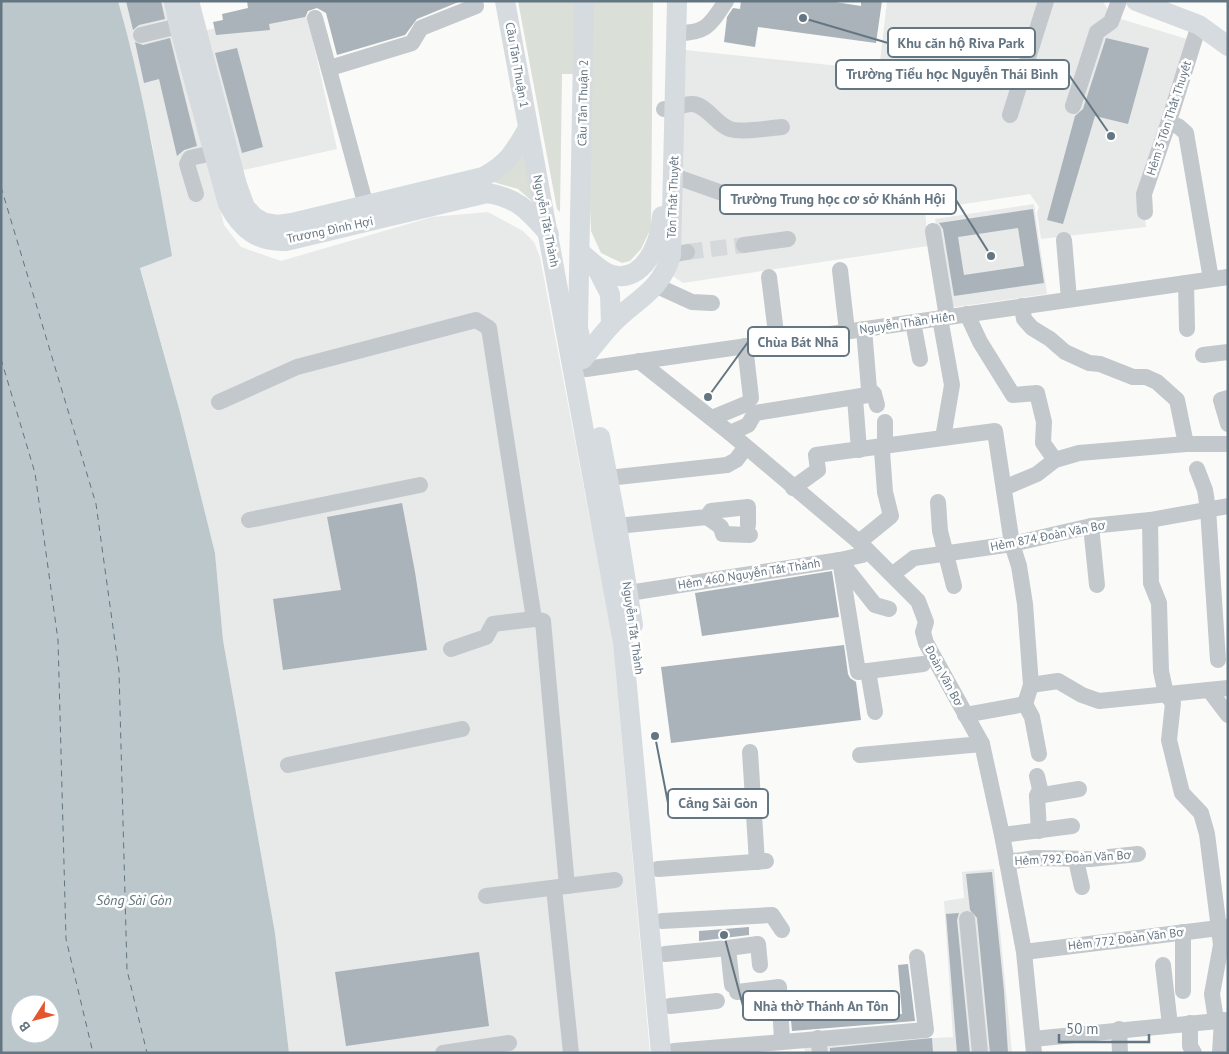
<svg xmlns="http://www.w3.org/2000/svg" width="1229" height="1054" viewBox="0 0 1229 1054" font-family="'PT Sans',sans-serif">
	<rect width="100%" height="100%" fill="#fafaf8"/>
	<g fill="#e8e9e9">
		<path d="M118,1h53l53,224 17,22 40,14 151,-44 56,-5 35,19 11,11 6,15 73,384 37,412h-361l-14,-120 -52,-293 -8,-87 -35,-141 -40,-145 31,-11 -19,-113z"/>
		<path d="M887,1h216l8,15 76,23 -44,162 3,26 -105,12 -4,-26 2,-6 -9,-13 -105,16 3,36 -245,37 -13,-9 15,-224 194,20z"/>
		<path d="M306,9l31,140 -98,22 -41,-139z"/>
		<path d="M1034,204l13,90 -98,14 -14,-89z"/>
		<path d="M994,869l18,184h-206l-3,-8 150,-8 -9,-136 20,-3 -2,-26z"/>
	</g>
	<g fill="#dadfd7">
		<path d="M518,1h135l-2,227 -10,21 -11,12 -8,2 -21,-10 -10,-22 -4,-92 1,-65h-26l-2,138 -3,-3z"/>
		<path d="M524,150l9,52 -15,-13 -28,-8z"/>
	</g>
	<path fill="#bbc7cb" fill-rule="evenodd" d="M1,1h117c24,84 39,169 54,255l-32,12 40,144 35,141 8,87 52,293 14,120h-288zM20,1004h30v30h-30z"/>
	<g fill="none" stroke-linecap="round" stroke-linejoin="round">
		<g stroke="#60757c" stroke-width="1" stroke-dasharray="6 5" stroke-linecap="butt">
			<path d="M1,187l95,317 23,167 8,299 20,83"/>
			<path d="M1,359l34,114 23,167 8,299 27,114"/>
		</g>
	</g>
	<g fill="#aab3b9" fill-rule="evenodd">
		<path d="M126,1h35l4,18 -26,6 -6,5z"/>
		<path d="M247,1h214l-44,18 -12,16 -68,20 -11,-42 -9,-5 -9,3 -3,6 -36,7 1,6 -54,5 -3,-13 10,-2 -1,-6 26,-6z"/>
		<path d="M741,1h88l32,5v-5h21l-6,42 -118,-16 -3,20 -31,-5 3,-25 6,-9 7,1z"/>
		<path d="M170,38l27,108 -13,4 -7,6 -18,-77 -15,4 -9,-41 8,3z"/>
		<path d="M1106,38l43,10 -21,76 -33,-8 -32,108 -16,-4 28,-104 8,-7z"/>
		<path d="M237,48l26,99 -21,6 -27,-100z"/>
		<path d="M1033,209l11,74 -90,13 -11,-67 -4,-6zM1018,228l6,38 -60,9 -6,-38z"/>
		<path d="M402,503l13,69 12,78 -144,20 -10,-71 68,-9 -14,-73z"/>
		<path d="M832,571l7,46 -137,19 -7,-43z"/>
		<path d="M844,645l4,29 2,4 6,4 5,38 -190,23 -10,-76z"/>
		<path d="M992,872l12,119 4,62h-18l-13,-135 -7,-8 -4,-36z"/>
		<path d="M959,913l-2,7 13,133h-13l-11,-139z"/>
		<path d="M749,927v8l-50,6v-10z"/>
		<path d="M479,952l10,74 -143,20 -11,-74z"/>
		<path d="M908,964l7,57 -123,10 -2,-22 27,-2 1,13 84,-6 -4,-49z"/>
		<path d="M932,1038l1,15h-103v-5z"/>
	</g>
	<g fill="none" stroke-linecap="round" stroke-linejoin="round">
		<path stroke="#d5d9db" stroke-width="16" stroke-dasharray="16 8" stroke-linecap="butt" d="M687,252l57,-7"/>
		<g stroke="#c3c8cc" stroke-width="16">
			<path d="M315,18l51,188"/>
			<path d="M677,33c30,0 33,-8 49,-32"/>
			<path d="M141,35l38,-9"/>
			<path d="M330,68l82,-25 9,-15 55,-22"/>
			<path d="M1073,106l24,-74 14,-10 8,-21"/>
			<path d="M664,109c13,1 18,-5 27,-5 15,-1 25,21 39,25 12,4 39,-1 52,-2"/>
			<path d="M1010,115l36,-114"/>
			<path d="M1168,124l10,2 8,7 25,146"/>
			<path d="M674,176l51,18h117"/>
			<path d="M196,194l-9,-30 3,-6 23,-5"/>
			<path d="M1145,212l-1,-18 24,-70 31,-99"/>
			<path d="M933,231l14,86"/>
			<path d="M1064,240l5,59"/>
			<path d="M744,245l44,-6"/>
			<path d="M671,255l16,-3"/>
			<path d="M840,270l7,61"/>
			<path d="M769,277l8,64"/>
			<path d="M1186,283l1,46"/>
			<path d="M657,286l35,16 20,1"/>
			<path d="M1022,306l2,13 8,9 18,11 15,13 24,11 11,1 33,13h13l11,5 20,18 9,44"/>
			<path d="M967,314l13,28 33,53 24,-2 7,29 -1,21 12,17"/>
			<path d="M940,318l12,67 -9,53"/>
			<path d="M913,322l7,37"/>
			<path d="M864,329l5,60 5,5 3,11"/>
			<path d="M745,346l6,52"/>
			<path d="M1203,355l25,-3"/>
			<path d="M639,361l91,72 129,109 59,59 8,21 -3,10 3,11 56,101 20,91 22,117 10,101"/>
			<path d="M586,369l642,-92"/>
			<path d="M855,398l4,52"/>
			<path d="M1228,398l-7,2 7,24"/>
			<path d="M219,402l78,-35 179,-47 13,8 45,291"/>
			<path d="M712,418l34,-14"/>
			<path d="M730,433l18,-8 7,-12 119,-19"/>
			<path d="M1197,469l8,21 3,19 10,151"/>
			<path d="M608,478l119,-13 9,-5 10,-13"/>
			<path d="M793,488l25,-18 -2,-15 179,-24 17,113 7,22 6,38 6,81 -6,19"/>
			<path d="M1004,488l33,-14 18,-14 24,-7 107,-9h42"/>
			<path d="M938,502l2,29 14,55"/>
			<path d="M707,517l14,10 2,7 27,1"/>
			<path d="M249,520l171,-35"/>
			<path d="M1150,520l1,63 8,20 2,68 5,23 7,9 -4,37 13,53 19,20 6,21 14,111 -9,49 4,26"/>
			<path d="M617,526l90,-9 4,-6 37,-4v18"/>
			<path d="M1091,526l6,59"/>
			<path d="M859,542l32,-26 -6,-24 -3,-41 3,-6v-23"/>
			<path d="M840,560l18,112 10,-1 7,41"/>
			<path d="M841,562l34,43 14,4"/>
			<path d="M893,574l21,-16 98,-14 79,-18 59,-6 78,-14"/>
			<path d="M629,593l211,-33 22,-5 6,-4"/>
			<path d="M451,649l35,-12 7,-13 41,-5 9,2 24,265"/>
			<path d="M868,671l55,-7"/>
			<path d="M1031,685l27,-4 24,14 17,6 129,-13"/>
			<path d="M1209,690l19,25"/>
			<path d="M1025,704l7,13 7,37"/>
			<path d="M965,715l60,-11"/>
			<path d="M750,752l7,110"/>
			<path d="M860,755l122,-11"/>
			<path d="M288,765l174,-36"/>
			<path d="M1037,796l3,-7 -3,-13"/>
			<path d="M1039,831l-2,-35 42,-7"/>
			<path d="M1002,835l70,-9"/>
			<path d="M1076,860l6,27"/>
			<path d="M1007,862l28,-4 55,1 48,-5"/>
			<path d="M658,869l108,-8"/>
			<path d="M554,888l17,165"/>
			<path d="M486,896l129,-16"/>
			<path d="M967,919l13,134"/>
			<path d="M662,921l110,-6 10,15"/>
			<path d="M728,948l30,-4 2,21"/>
			<path d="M1024,952l203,-25"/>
			<path d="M665,954l63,-6 4,37"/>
			<path d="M1163,965l7,60"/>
			<path d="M1183,991v-59"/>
			<path d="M737,992l42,-5 3,53"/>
			<path d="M670,1006l47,-5"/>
			<path d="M1190,1023v23l4,7"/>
			<path d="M1119,1029l1,24"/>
			<path d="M818,1038l2,15"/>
			<path d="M1033,1039l195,-19"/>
			<path d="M674,1051l252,-21 -9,-73"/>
			<path d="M443,1053l66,-10"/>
			<path d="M1220,1053l2,-33"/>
		</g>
		<g stroke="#d6dbdf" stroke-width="20">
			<path d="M174,1l5,25 49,178c13,25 29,38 58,37l201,-48c32,5 42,19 62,41"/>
			<path d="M189,1l48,184 8,22 9,10 11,6 13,2 14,-2 191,-46c25,-13 32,-26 45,-49"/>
			<path d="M505,1l118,642 38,410"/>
			<path d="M1136,1l63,24 29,21"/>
			<path d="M580,252c10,8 19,19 32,23 32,9 49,-34 50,-59"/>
			<path d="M595,265l15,29 1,31"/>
			<path d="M581,343l-3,-16 6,-326"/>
			<path d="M583,359c9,-11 18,-23 28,-34 23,-25 50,-33 60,-70l6,-254"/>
			<path d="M600,437l17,89 16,99"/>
		</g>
	</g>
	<g text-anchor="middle" stroke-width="5" stroke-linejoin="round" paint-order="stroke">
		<g font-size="12" fill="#657683" stroke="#fff">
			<text transform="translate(517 65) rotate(80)" y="4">Cầu Tân Thuận 1</text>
			<text transform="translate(583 103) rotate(-89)" y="4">Cầu Tân Thuận 2</text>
			<text transform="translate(1169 118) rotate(-72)" y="4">Hẻm 3 Tôn Thất Thuyết</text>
			<text transform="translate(673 197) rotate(-88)" y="4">Tôn Thất Thuyết</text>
			<text transform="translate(546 221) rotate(79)" y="4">Nguyễn Tất Thành</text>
			<text transform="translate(330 230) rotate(-12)" y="4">Trương Đình Hợi</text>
			<text transform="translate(907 323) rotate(-8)" y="4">Nguyễn Thần Hiến</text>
			<text transform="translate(1048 536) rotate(-11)" y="4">Hẻm 874 Đoàn Văn Bơ</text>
			<text transform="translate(749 574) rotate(-9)" y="4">Hẻm 460 Nguyễn Tất Thành</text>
			<text transform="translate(633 628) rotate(82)" y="4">Nguyễn Tất Thành</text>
			<text transform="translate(944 676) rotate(62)" y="4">Đoàn Văn Bơ</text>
			<text transform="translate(1073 858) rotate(-3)" y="4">Hẻm 792 Đoàn Văn Bơ</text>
			<text transform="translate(1126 939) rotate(-7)" y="4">Hẻm 772 Đoàn Văn Bơ</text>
		</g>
		<g font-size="14" font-style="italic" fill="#60757c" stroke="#fff">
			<text x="134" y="905">Sông Sài Gòn</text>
		</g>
	</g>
	<path fill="none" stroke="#657683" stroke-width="2" d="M803 18L888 43M1111 136L1069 75M991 256L956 200M708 397L748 342M655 736L668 803M724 935L743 1006"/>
	<g fill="#657683" stroke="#fff" stroke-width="2">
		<circle cx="803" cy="18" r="5"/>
		<circle cx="1111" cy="136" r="5"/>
		<circle cx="991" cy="256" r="5"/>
		<circle cx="708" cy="397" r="5"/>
		<circle cx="655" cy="736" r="5"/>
		<circle cx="724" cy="935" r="5"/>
	</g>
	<g fill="#fff" stroke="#657683" stroke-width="2">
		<rect x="888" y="28" width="147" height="29" rx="5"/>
		<rect x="836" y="60" width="233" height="29" rx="5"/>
		<rect x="720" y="185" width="236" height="29" rx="5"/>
		<rect x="748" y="327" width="101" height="29" rx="5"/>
		<rect x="668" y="789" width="100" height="29" rx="5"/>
		<rect x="743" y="991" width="156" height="29" rx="5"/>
	</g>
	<g font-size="14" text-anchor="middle" font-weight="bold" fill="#657683">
		<text x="961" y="48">Khu căn hộ Riva Park</text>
		<text x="952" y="79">Trường Tiểu học Nguyễn Thái Bình</text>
		<text x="838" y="204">Trường Trung học cơ sở Khánh Hội</text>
		<text x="798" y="347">Chùa Bát Nhã</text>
		<text x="718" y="808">Cảng Sài Gòn</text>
		<text x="821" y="1011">Nhà thờ Thánh An Tôn</text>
	</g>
	<rect width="1229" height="1054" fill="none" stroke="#657683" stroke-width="5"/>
	<g transform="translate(35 1019) rotate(234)"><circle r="24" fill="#ffffff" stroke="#c1c8cd"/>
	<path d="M0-4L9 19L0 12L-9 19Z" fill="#e4572e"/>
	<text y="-8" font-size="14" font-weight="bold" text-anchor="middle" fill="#657683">B</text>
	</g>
	<path d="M1059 1034v8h90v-8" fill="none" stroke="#657683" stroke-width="2.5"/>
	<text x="1066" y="1034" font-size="15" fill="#657683" stroke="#ffffff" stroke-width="4" paint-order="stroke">50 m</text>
</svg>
